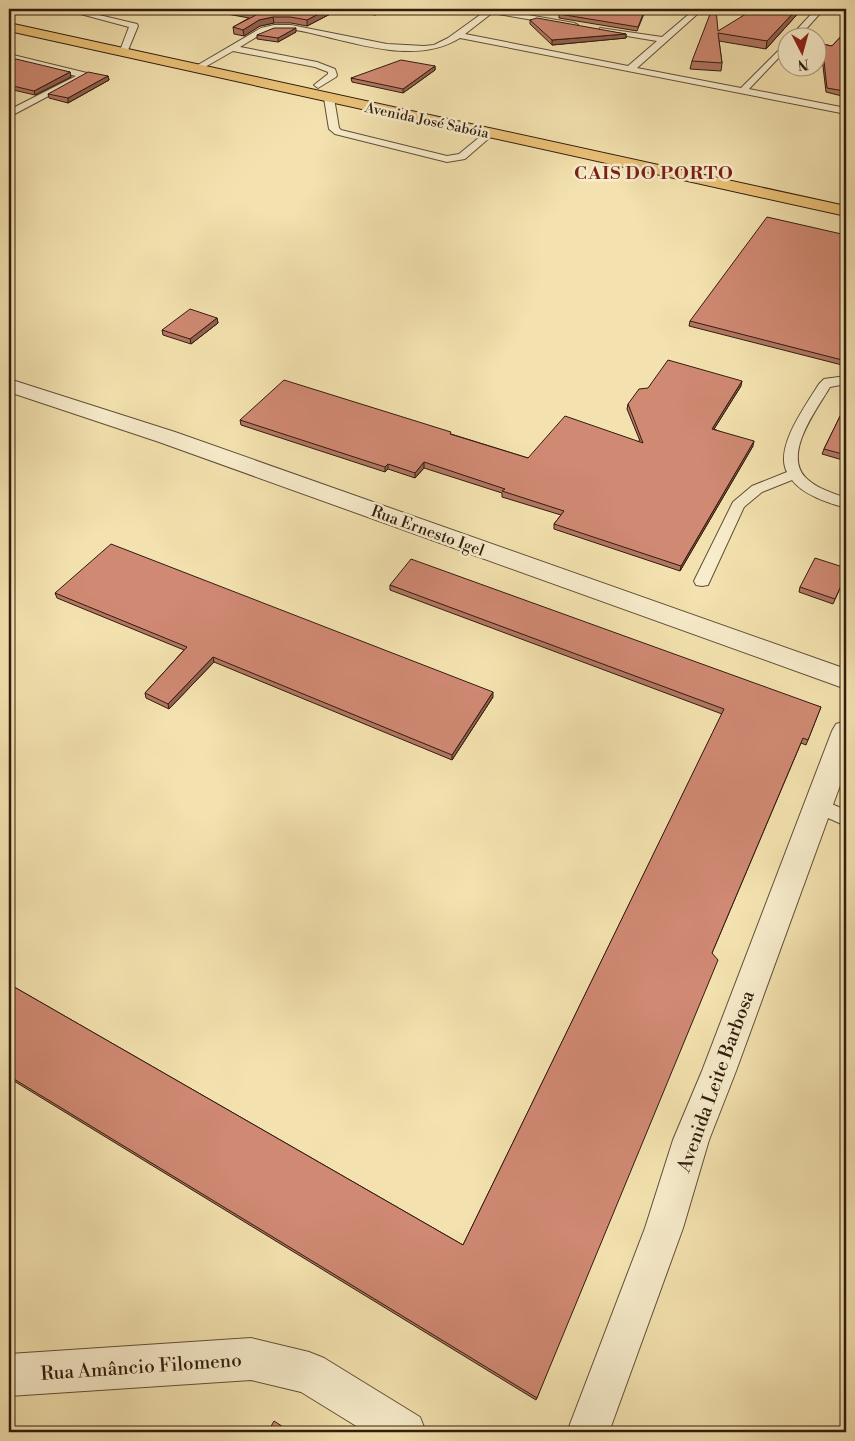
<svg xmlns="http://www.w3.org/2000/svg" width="855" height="1441" viewBox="0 0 855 1441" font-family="'Libre Bodoni',serif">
	<rect width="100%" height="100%" fill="#f3e2af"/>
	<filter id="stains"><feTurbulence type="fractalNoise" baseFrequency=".004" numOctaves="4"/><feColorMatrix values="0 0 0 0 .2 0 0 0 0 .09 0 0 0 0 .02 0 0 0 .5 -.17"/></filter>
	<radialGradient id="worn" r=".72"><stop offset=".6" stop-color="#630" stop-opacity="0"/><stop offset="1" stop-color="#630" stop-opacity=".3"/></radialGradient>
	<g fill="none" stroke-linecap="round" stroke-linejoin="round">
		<g stroke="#614e36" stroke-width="2">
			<g id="service">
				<path d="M62,9h12l63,15 1,2 -12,29 -7,-2 10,-26z"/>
				<path d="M477,9h17l80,14 4,2 -4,2 -82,-14 -27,21 163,32 29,-25 -54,-9 -4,-2 1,-2 62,9 33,-28h8l-66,59 104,20 47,-47v7l-39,41 97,19v6l-386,-76c-42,26 -97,7 -141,-3 -14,-3 -30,-8 -45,-5 -12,2 -24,11 -34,17l77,15 18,7 2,6 -1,2 -18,11 -4,-3 14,-11v-2l-13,-5 -82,-16 -35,20 -7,-2 70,-41 13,-3h17l96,19 37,2 10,-1 14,-7 36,-26z"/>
				<path d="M816,9h8l-26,29h-9z"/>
				<path d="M9,54l78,19 1,2 -79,42v-7l67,-34 -67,-17z"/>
				<path d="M329,95l5,3 5,30 2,2 106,26 12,-2 28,-23 3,-1 5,3 -30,26 -18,3 -112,-28 -6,-5 -5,-31z"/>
				<path d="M846,376v8l-16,3c-13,22 -47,66 -25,90 10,11 28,16 41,21v10c-17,-5 -43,-13 -54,-28l-30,12 -18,15 -36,78 -6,1 -6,-1 -2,-4 39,-79 19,-16 35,-14c-13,-24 19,-67 32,-88l5,-5z"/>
				<path d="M817,798l29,12v16l-36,-16 -2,-5 2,-5z"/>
			</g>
		</g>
		<g stroke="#614e36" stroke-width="2">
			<g id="minor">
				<path d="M9,379l166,53 671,237v20l-687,-247 -150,-50z"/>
				<path d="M251,1338l58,14 15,6 96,59 6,15h-60l-65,-40 -50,-12 -242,16v-42z"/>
			</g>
		</g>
		<g stroke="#614e36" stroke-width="2">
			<path id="tertiary" d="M846,721v48l-110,302 -27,69 -26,88 -74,204h-42l78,-204 28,-88 29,-69 130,-340 4,-7z"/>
		</g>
		<g stroke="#301c0e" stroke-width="2">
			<path id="primary" d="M9,23l837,183v10l-837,-185z"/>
		</g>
		<use href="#service" fill="#f7eccb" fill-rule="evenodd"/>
		<use href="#minor" fill="#f7eccb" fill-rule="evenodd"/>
		<use href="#tertiary" fill="#f7eccb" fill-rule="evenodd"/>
		<use href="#primary" fill="#eac178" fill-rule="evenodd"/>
	</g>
	<g fill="#b37663" stroke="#301c0e">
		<path d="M200,9h140l-33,17 -16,-3h-17l-14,3 -16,10 -10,-2 -1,-7 16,-9z"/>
		<path d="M341,9h45l-11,6z"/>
		<path d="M584,9h62l-9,22 -78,-13v-4z"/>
		<path d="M802,9l-36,40 -47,-8 3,22 -1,8 -31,-2 2,-8 26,-30z"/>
		<path d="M530,20l96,14v4l-74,7 -22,-21z"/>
		<path d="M846,31v65h-4l-16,-4 -5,-43 1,-5 10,2z"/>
		<path d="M296,32l-18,10 -21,-3v-4z"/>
		<path d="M9,62l61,10 1,5 -36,18 -26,-6z"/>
		<path d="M435,66v4l-32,23 -51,-11 -1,-4z"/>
		<path d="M108,76l1,4 -41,23 -19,-5 -1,-4z"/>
		<path d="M846,235v131l-157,-40 1,-5z"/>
		<path d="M217,318l1,5 -27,21 -28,-9 -1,-5z"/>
		<path d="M741,386l-27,43 39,17 -73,125 -126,-42v-5l7,-9 -59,-18v-4l-78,-25 -9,10 -27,-9 -3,3 -144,-47 -1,-5 211,14 77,24 112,-17 -13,-32 1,-5z"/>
		<path d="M846,404v57l-24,-7 2,-5z"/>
		<path d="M846,575l-13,29 -34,-12 1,-5z"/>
		<path d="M390,585l431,122 -15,38 -5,-2 -89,210 -176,447 -527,-322v-94l454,261 259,-531 -332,-124z"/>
		<path d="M55,593l438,104 -41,63 -238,-98 -45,47 -23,-11 -1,-5 39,-43 -127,-52z"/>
	</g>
	<g fill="#926050" stroke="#301c0e">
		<path d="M328,9h12l-33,17v-6z"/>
		<path d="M375,9h11l-11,6z"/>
		<path d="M797,9h5l-36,40 1,-8z"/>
		<path d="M273,17l1,6 -14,3 -16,10 -1,-6 16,-10z"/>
		<path d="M296,28v4l-18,10v-4z"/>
		<path d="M626,34v4l-74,7v-5z"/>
		<path d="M435,66v4l-32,23v-4z"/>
		<path d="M70,72l1,5 -36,18 -1,-4z"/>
		<path d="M108,76l1,4 -41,23v-5z"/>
		<path d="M217,318l1,5 -27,21 -1,-5z"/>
		<path d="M742,381l-1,5 -30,48 1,-5z"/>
		<path d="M754,441l-1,5 -73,125 1,-5z"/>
		<path d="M424,462v6l-9,10v-5z"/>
		<path d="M388,464v5l-3,3v-5z"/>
		<path d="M213,657l1,5 -45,47 -1,-5z"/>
		<path d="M493,692v5l-41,63v-5z"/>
	</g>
	<g fill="#d08973" stroke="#301c0e">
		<path d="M231,9h97l-21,11 -17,-3h-17l-14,3 -16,10 -10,-3 25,-13z"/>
		<path d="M584,9h61l-7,18 -79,-13z"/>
		<path d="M712,9h4l2,22 36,-22h43l-30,32 -49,-8 4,30 -30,-2z"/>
		<path d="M537,18l89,16 -74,6 -22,-20z"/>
		<path d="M274,28h22l-18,10 -21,-3z"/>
		<path d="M846,31v60h-2l-17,-3 -5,-44 10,2z"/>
		<path d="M16,59l54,13 -36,19 -25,-6v-23z"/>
		<path d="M401,60l34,6 -32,23 -52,-11z"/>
		<path d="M88,72l20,4 -40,22 -20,-4z"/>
		<path d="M767,217l79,18v126l-156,-40z"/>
		<path d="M190,309l27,9 -27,21 -28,-9z"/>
		<path d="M668,360l74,21 -30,48 42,12 -73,125 -127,-42 10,-13 -62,-20 3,-2 -81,-27 -9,11 -27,-9 -3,3 -145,-47 44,-40 167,52 -1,2 78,24 37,-42 78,27 -15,-39 11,-15 9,-1z"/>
		<path d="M846,404v51l-22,-6z"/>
		<path d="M111,544l382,148 -41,63 -239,-98 -45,47 -23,-11 42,-46 -132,-54z"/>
		<path d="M815,558l31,10v7l-11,24 -35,-12z"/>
		<path d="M411,559l410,148 -13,33 -5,-2 -91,215 6,7 -181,438 -528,-322v-92l454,261 261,-536 -334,-124z"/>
		<path d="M274,1421l17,11h-23z"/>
	</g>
	<g text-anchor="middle" stroke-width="5" stroke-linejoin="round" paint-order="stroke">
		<g font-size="14" fill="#301c0e" stroke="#f7eccb">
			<text transform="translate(427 120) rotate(12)" y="5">Avenida José Sabóia</text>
		</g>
		<g font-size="16" fill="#301c0e" stroke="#f7eccb">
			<text transform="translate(428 530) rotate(20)" y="6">Rua Ernesto Igel</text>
		</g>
		<g font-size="18" font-weight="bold" letter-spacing="1" fill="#7a1f14" stroke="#f7eccb">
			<text x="654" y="179">CAIS DO PORTO</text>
		</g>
		<g font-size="19" fill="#301c0e" stroke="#f7eccb">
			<text transform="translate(715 1081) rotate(-70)" y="7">Avenida Leite Barbosa</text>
			<text transform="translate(141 1366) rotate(-4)" y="7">Rua Amâncio Filomeno</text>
		</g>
	</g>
	<rect width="855" height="1441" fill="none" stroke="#f3e2af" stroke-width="30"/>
	<rect x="10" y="10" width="835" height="1421" fill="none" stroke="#301c0e" stroke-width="2.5"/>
	<rect x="15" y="15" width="825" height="1411" fill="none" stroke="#301c0e"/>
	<g transform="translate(802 52) rotate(174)"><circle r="24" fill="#f7eccb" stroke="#a7997f"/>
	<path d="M0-4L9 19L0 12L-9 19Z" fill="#8f2418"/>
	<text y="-8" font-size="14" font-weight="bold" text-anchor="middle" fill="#301c0e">N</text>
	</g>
	<rect width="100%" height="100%" filter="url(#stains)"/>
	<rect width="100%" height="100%" fill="url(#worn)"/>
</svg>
